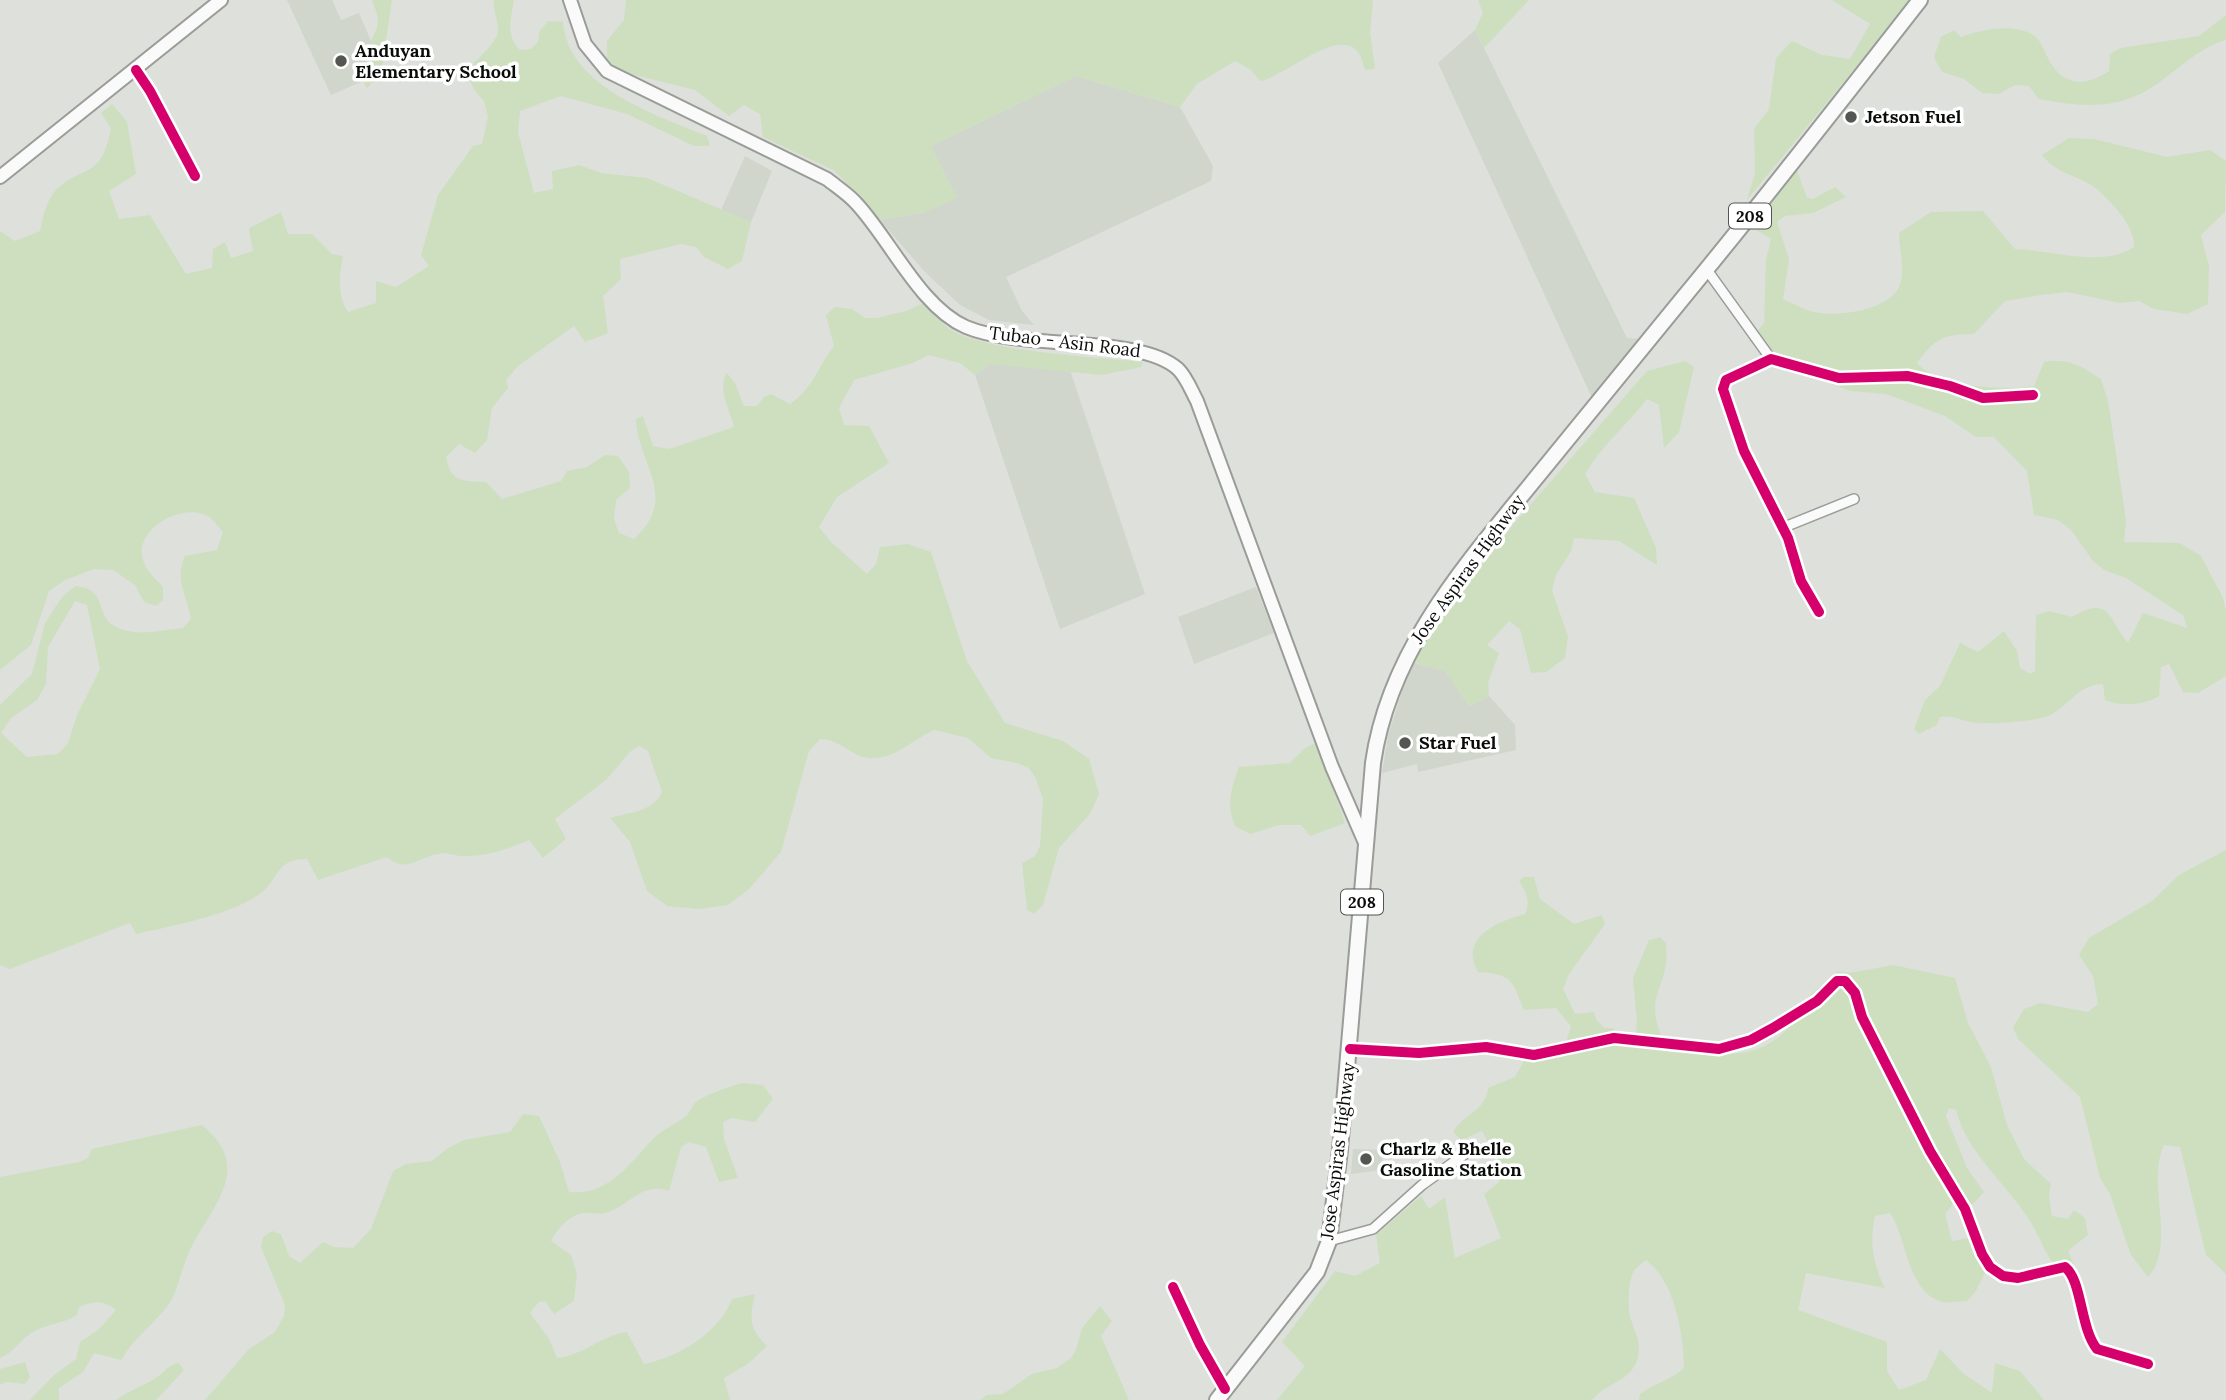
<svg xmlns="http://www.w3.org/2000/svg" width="2226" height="1400" viewBox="0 0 2226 1400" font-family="Lora,serif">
	<rect width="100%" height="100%" fill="#dde0db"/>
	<g fill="#d0d6cb">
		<path d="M287,0h45l9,20 18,-7 12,28 -8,40 -32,14z"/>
		<path d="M1475,30l152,308 15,1 -49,61 -155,-337z"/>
		<path d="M1076,76l104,31 33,59 -2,15 -205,96 16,34 12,14 -45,-5 -29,-15 -36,-34 -44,-51 46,-8 5,-66z"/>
		<path d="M745,156l27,15 -21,51 -30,-12z"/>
		<path d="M1000,363l70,7 75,224 -85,35 -85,-254 14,-11z"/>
		<path d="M1256,587l18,46 -80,31 -16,-47z"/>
		<path d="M1411,662l34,9 24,35 20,-10 26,29 1,25 -98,22 -1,-8 -35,9 6,-37z"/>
		<path d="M1353,1149l30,1 -2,20 -30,4z"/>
	</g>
	<g fill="#cedfc0" fill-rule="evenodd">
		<path d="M372,0h20l-11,73 -14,15 -4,-7 8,-40 6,-13 1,-11z"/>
		<path d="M494,0h20c-3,19 -9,35 6,50l11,-1 7,-7 1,-10 9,-11 15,1c5,65 93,93 144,114l3,10h-16l-67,-32 -66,-18 -41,15 -2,21 16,61 19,-4 -1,-18 27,-6 22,8 46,5 104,44 -9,39 -14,8 -24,-12 -8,-10 -15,-3 -61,15 1,20 -18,17 5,37 -23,9 -11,-16 -56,40 -12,14 2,8 -16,20 -5,32 -12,13 -16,-9 -13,13c5,26 17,24 40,25l16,17 59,-18 6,-10 20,-4 18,-12 13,1 11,16 1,16 -14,12 -2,19 5,14 15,6c46,-42 4,-74 2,-120l7,-3 10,30 16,3 65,-22c-4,-17 -17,-38 -7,-54l8,10 9,23h13l7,-9 7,-3 19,10c24,-17 27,-36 44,-58l-8,-31 9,-8 17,2 13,9h12l29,-7 20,-9c6,8 13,19 21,25 32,25 152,30 196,35l-2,5 -39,8 -113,-11 -14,11 -15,-12 -32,-8 -15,8 -59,17 -15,28 5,17 25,1 20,37 -52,34 -18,30 12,15 36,32 9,-10 4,-17 28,-3 23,8 36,109 38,62 58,18 26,18 10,35 -9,20 -31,34 -16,57 -9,9 -7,-4 -5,-47 13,-7 5,-10 3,-47 -7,-20 -7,-11 -12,-5 -26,-5 -23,-20 -34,-8c-24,11 -50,39 -78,24 -13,-7 -22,-15 -36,-15l-11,12 -28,101 -32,37 -21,16 -29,4 -32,-3 -20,-15 -17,-49 -20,-24c19,-6 42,-5 52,-26l-14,-41 -9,-5 -9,6 -24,28 -51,39 11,20 -23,19 -14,-18c-23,10 -44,17 -69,16 -7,-1 -15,-4 -22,-2 -20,3 -32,20 -51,3l-69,23 -11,-21c-32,0 -26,18 -46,34 -29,22 -90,33 -125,41l-6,-11 -120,46 -10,-4v-260l32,-31 13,-51 17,-26 13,-11c33,2 20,28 38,39 20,13 49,5 70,3l8,-9c-4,-24 -17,-39 -6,-63l32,-6 6,-18c-4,-4 -10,-13 -15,-16 -26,-14 -75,13 -65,44 3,11 13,19 20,27v13l-7,6 -12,-4 -9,-17 -22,-15 -19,-1 -29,11 -16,11 -18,54 -31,25v-439l15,10 25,-10c3,-14 6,-30 16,-41 28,-27 45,-9 55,-62l-10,-15 11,-9 15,18 9,52 -27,17 10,28 31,-4 36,59 26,-6 1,-19 12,-7 6,16 22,-7 -4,-23 32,-16 7,22h24l20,20 11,2c-4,20 -6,39 5,56l28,-9v-22l20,6 33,-21 -8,-11 17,-60 35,-49 9,-2 6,-27 -4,-16c-33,-34 -1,-39 12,-64 6,-12 -4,-24 -2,-37zM75,601l12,4 13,64 -23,46 -9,28 -10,11 -31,3 -26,-24 10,-15 26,-18 9,-16 2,-37z"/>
		<path d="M626,0h747l-3,32 5,37 -10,1c-2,-6 -4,-16 -9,-20 -21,-21 -75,29 -96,31l-9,-11 -16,-9 -38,23 -17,23 -104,-31 -145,70 26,52 -31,14 -46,8 -45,-49 -72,-34 -3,-23 -16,-9 -15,11 -34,-26 -76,-19 -12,-13v-17l17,-21z"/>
		<path d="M1478,0h51l-45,48 -9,-18 8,-17z"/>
		<path d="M1832,0h79l-164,200 8,-27 -1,-44 15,-20 7,-51 16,-17 30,14 28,4 20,-35z"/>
		<path d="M2226,15v25c-31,9 -50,33 -77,49 -35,22 -72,17 -110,10l-10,-13 -14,-1 -16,9 -17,-1 -18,-14 -22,-7 -8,-15 7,-20 13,-7 7,7c21,-8 56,-15 75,0 5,4 8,14 11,19 14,30 36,32 62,15l1,-17 10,-6 79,-12z"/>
		<path d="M2069,138l25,1 73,18 43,-7 16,11 -1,51 -24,23 8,31 -1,38 -21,10 -33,-5 -15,-8 -19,2 -53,-11 -26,3 -36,6 -31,33c-31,0 -40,5 -57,29 19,24 87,28 117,23l10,-24c25,-4 37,4 57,17l7,22 18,119 -2,22 56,1 21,13 22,42 3,13v65l-28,17 -15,-1 -14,-28 -8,3 -2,29c-14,9 -39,11 -54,4l-2,-16c-25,0 -34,23 -55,32 -10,5 -65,9 -77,6 -13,-2 -17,-7 -31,-5l-3,8 -18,9 -5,-5 11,-29 15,-14 20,-43 18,9 26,-21 13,20 3,17 10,6 5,-3 1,-56 13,-4 23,6c39,-23 36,3 56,26l15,-30 44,15 -4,-13 -57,-37 -22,-8 -11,-9 -22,-31 -13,-10 -24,-5 -7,-44 -33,-34h-18l-31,-21 -59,-22 -35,-3 -69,-25 -33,-25 15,-18 2,-63 5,-21 -18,-11 44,-58 10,28 6,1 22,-12 11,10 -33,16 -28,3 -8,6 12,37 -6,40c11,5 23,12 36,14 23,3 69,-3 80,-26 7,-16 0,-37 0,-54l32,-21 52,-1 32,38c35,1 89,19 119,-2 1,-21 -22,-44 -37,-58 -19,-15 -37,-12 -55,-34z"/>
		<path d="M1685,361l9,6 -15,65 -15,16 -5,-43 -12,-6c-21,27 -45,46 -62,75l10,18 39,6 22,50 1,17 -38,-24 -45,-3 -3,13 -15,24 -4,16 16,45 -3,22 -19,14 -15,1 -11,-44 -11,-8 -22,24 12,8 -11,30 1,13 -20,10 -24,-35 -34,-9 68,-98 168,-193z"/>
		<path d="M1317,742l28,81 -35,13 -9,-11h-22l-29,9 -15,-8c-9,-22 -4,-37 4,-59l51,-4 15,-15z"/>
		<path d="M2226,850v424l-20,-19 -26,-108 -16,-2c-18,37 13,101 -16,132l-17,-22 -21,-61 -10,-16 -20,-81 -62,-58 -5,-12 11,-18 16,-6 48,9 10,-8 -5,-28 -14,-21 10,-17 63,-37 27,-26z"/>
		<path d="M1524,877h10l6,22 34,25 28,-9 3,9 -36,50 -6,15 12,25 19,-2 3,9 8,7h8l16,17 6,-1 2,-21 -4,-45 16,-38 11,-3 6,6c5,51 -29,50 3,109 45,1 91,13 123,-29l-1,-11 47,-41 12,2 43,-8 62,13 13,45 23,44 16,58 17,34 27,25 -2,12 3,20 16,3 6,-9 11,8 3,17 -20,16 6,14 -13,9c-15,-17 -21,-38 -33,-56 -24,-37 -61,-65 -72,-108l-7,-2 -3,8 21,52 17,24 -11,12h-20l-8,10 7,27 28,-5 12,23 -16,32 -9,10c-7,0 -20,3 -27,0 -33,-10 -33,-64 -50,-88l-15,3c-6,27 -2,48 10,72l-79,-15 -8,37 89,32v29l12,19 27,-10 14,-31 24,25 28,19 3,-30 25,8 24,29h-405l1,-6c16,-12 33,-14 44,-27 -1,-35 -9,-85 -38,-107 -3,3 -10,7 -12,11 -6,10 -7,38 -3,49 4,12 10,22 7,37 -5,24 -33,26 -46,43h-315l28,-34 -23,-24 53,-71 20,5 25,-13 -4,-28 45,-39 8,13 16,-12 10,61 46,-20 -17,-44 15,-12 -2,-24 -15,-27 -21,9 -8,-8c10,-18 33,-21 35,-44l27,-11 10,-18 8,3 30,-9 8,-27 -15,-18 -32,2c-12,-30 -12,-36 -46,-38 -20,-35 21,-51 47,-58 6,-13 1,-22 -6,-33z"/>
		<path d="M743,1083l20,2 10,14 -18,23 -23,-4 -9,4 1,17 14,39 -19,4 -13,-35 -17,-5 -8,5 -12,44c-28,-10 -40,16 -64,22 -7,2 -15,-1 -22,0 -15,3 -26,16 -32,28l20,14 6,19 -3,27 -20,13 -9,-13 -6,1 -9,11 19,26 8,19c25,-2 45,-23 70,-26l17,32c35,-7 75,-31 88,-65l23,-5c-6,24 -6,35 12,52l-18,17 -25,15 6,22h-525l44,-51 26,-17 9,-16 1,-11 -24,-58 2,-10 9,-6 9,3 8,22 11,7 23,-21 11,5 19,1 18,-19 22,-58 13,-7 26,-3 16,-13 16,-8 46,-8 13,-18 16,2 21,46 9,30c40,4 60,-28 84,-53 10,-10 21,-14 32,-22 5,-4 6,-9 9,-13 7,-8 39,-19 49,-21z"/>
		<path d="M202,1125c54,44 8,82 -13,127 -8,17 -11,40 -22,55 -15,18 -34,32 -46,53l-27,-7 -11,19 -24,16v12h-29l24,-25 22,-16 4,-17 18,-12 18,-20c-11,-10 -24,-9 -37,-3l-2,8c-13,9 -32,9 -46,18 -11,7 -19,21 -31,25v-181l79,-15 9,-4 4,-9z"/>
		<path d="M1100,1306l12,15 -11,15 28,64h-149l7,-5 16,-1 29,-20 25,-6 14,-10 5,-8 6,-22z"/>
		<path d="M25,1362l5,15 -5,7 -19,-2 -6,3v-16z"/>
		<path d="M179,1363l5,7 -28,30h-40c14,-11 30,-14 44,-25 7,-6 10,-11 19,-12z"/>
	</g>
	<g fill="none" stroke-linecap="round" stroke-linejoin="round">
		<g stroke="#9a9c98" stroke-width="12">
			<g id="street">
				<path d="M136,70l14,21 45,85"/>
				<path d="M1707,270l64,89"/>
				<path d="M1782,528l72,-29"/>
				<path d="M1819,612l-18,-31 -13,-43 -44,-87 -21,-62 3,-9 45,-21 68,19 69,-2 42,10 33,12 50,-3"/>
				<path d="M1350,1049l69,4 67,-6 48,8 80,-17 105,11 32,-9 22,-12 44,-27 20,-20h8l10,12 7,24 68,134 35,58 17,45 8,13 13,9 15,2 47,-11c17,13 15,61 32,82l51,15"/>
				<path d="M1329,1241l44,-12 49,-44 43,-31"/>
				<path d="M1173,1287l27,58 25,44"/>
			</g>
		</g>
		<g stroke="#9a9c98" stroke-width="16">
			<g id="secondary">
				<path d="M570,0l15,44 22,27 220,108c10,8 21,15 29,24 34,36 64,104 110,124 57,24 174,7 212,42 9,9 13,21 19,32l135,366 34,78"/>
				<path d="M0,177l221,-177"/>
			</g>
		</g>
		<g stroke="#9a9c98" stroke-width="18">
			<path id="primary" d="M1217,1400l100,-128 12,-31 11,-91 33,-387c16,-113 93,-199 163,-285 49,-60 98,-120 147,-180 81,-98 159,-198 237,-298"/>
		</g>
		<use href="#street" stroke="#fafafa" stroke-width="9"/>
		<use href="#secondary" stroke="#fafafa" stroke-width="12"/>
		<use href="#primary" stroke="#fafafa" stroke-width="14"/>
		<g stroke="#fff" stroke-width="15">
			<g id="cycleway">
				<path d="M136,70l14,21 45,85"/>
				<path d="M1819,612l-18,-31 -13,-43 -44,-87 -21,-62 3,-9 45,-21 68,19 69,-2 42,10 33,12 50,-3"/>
				<path d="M1350,1049l69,4 67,-6 48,8 80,-17 105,11 32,-9 22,-12 44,-27 20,-20h8l10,12 7,24 68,134 35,58 17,45 8,13 13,9 15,2 47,-11c17,13 15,61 32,82l51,15"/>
				<path d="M1173,1287l27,58 25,44"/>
			</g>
		</g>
		<use href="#cycleway" stroke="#d6006c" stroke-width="10"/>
	</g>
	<g fill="#545652" stroke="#fff" stroke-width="2.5">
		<circle cx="341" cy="61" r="7"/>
		<circle cx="1851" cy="117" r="7"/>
		<circle cx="1405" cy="743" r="7"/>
		<circle cx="1366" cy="1159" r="7"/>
	</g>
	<g text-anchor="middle" stroke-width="7" stroke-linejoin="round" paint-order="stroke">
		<g fill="#fff" stroke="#545553" stroke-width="2">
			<rect x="1729" y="203.5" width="42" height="25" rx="5"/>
			<rect x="1341" y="889.5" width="42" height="25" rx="5"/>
		</g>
		<g font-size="16" font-weight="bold" fill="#0a0c09">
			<text x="1750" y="222">208</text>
			<text x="1362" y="908">208</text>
		</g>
		<g font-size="18" font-weight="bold" fill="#0a0c09" stroke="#fff" text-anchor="start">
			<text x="355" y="57">Anduyan<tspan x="355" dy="21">Elementary School</tspan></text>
			<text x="1865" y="123">Jetson Fuel</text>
			<text x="1419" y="749">Star Fuel</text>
			<text x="1380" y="1155">Charlz &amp; Bhelle<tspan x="1380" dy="21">Gasoline Station</tspan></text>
		</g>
		<g font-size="18" fill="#0a0c09" stroke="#fff">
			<text transform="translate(1065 342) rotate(7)" y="6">Tubao - Asin Road</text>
			<text transform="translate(1468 569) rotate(-54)" y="6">Jose Aspiras Highway</text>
			<text transform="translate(1338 1151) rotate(-83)" y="6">Jose Aspiras Highway</text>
		</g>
	</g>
</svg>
